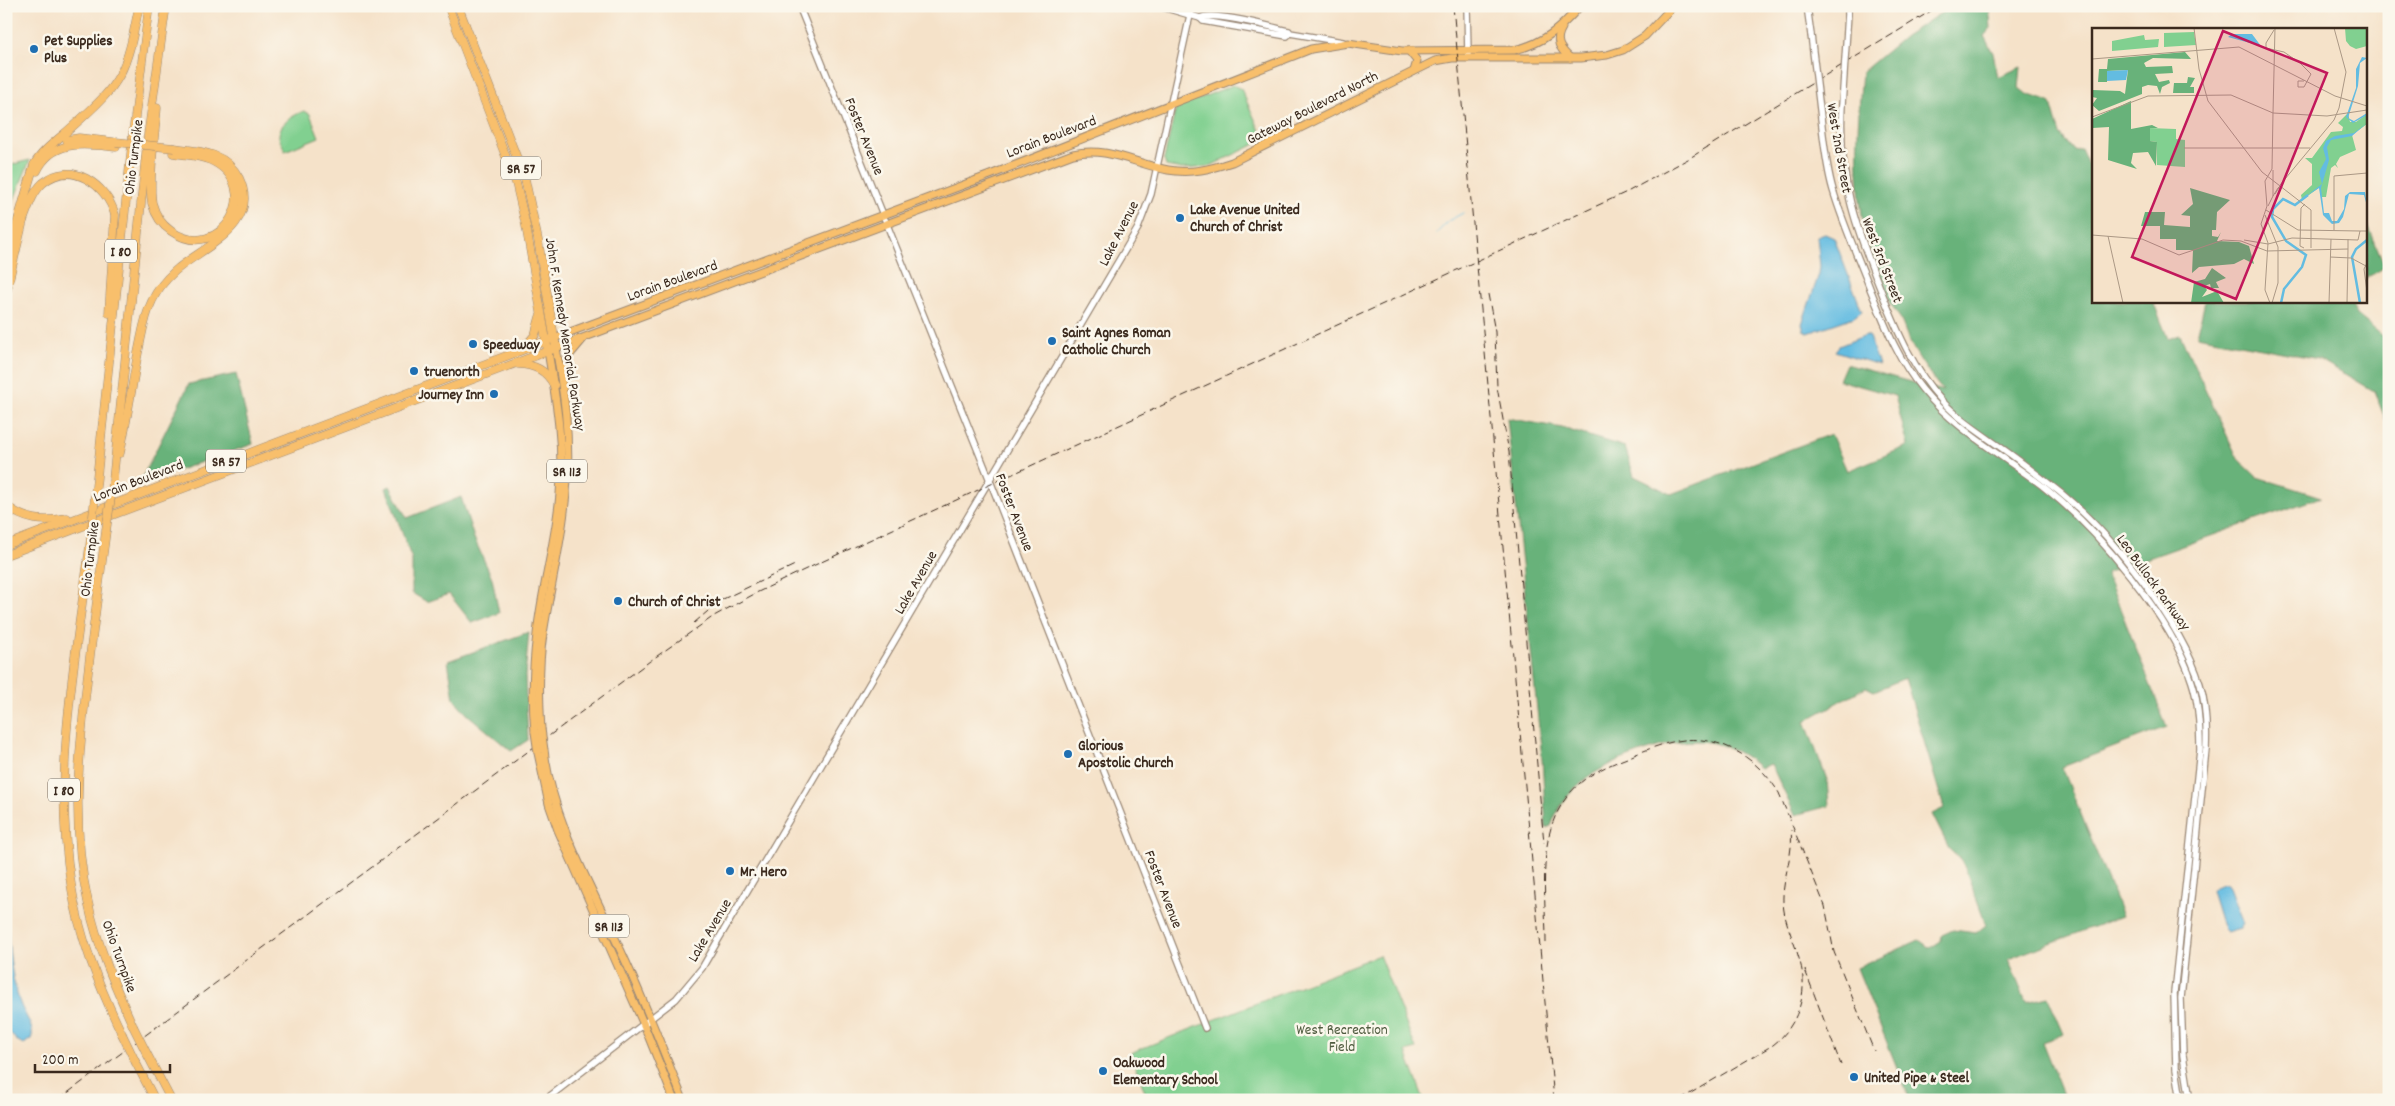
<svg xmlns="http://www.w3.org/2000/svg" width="2395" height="1106" viewBox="0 0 2395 1106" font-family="Dekko,sans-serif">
	<rect width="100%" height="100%" fill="#fbf7ec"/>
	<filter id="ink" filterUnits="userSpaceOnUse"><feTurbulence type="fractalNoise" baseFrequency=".02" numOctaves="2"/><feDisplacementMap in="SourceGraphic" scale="10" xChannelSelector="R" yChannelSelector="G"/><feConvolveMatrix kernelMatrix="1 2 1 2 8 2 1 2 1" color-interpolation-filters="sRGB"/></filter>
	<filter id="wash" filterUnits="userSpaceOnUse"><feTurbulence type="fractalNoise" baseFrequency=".0096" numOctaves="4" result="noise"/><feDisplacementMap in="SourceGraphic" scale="20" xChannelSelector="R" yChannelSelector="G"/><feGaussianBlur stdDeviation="1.12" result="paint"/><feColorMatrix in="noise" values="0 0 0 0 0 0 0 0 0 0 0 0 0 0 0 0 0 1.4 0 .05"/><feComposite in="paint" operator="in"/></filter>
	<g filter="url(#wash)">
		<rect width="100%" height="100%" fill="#f5e2c9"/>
		<g fill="#81d090" stroke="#5e7d57">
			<path d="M1233,85l8,4 22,48 -1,4 -54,26 -26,2 -16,-3 -2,-7 12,-51z"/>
			<path d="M304,111l6,3 9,23 -34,14c-1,-5 -6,-10 -6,-15 0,-13 15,-21 25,-25z"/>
			<path d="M30,160l-24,59v-53z"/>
			<path d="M1379,955l37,94 -10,3 18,48h-276l-18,-47z"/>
		</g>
		<g fill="#68b27a" stroke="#526e4c">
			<path d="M1952,6h37l2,22 -7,8 9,17 5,24 23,-10 -2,21c13,11 19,8 32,15l9,31 14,17 7,-2 13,30v122h59l15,38 12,-4 58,124 19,18 64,20 -215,76 61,154 -105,40 60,149 -114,43 18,43 22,-5 16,37 -22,8 23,58h-155l-53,-132 62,-28 11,8 11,-7 1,-6 11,-5 23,3 10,-8 -24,-65 -13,-12 -17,-34 12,-6 -39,-130 -31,13 -8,-4 -61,34 22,59 2,26 -34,9 -24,-51 -11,4c-43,-38 -82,-30 -132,-11 -36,14 -63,31 -77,69l-5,2 -4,-70 -35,-340 55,10 63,19 9,29 37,18 160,-60 16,37 61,-25 -13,-50 -56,-16 7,-16 97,27c-13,-16 -26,-34 -35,-53 -5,-12 -8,-24 -18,-34 -7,-19 -15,-38 -21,-57 -16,-57 -12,-117 -7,-175l43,-36z"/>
			<path d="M2366,220l19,47 -19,11z"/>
			<path d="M2205,301h145l7,14 32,26v87l-15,-37 -55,-32 -122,-23z"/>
			<path d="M236,374l17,70 -114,40 50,-100z"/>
			<path d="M390,486l17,32 54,-21 13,41 18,40 7,35 -27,10 -23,-29 -22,8 -15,-9v-33l-26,-72z"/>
			<path d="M529,632l-4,44 3,64 -17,11 -44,-37 -13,-15 -6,-38z"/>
		</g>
		<g fill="#63bce1" stroke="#4f7380">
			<path d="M1825,234l9,4 28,73 -8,6 -46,16 -4,-2 -2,-7 17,-50 1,-8 -3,-29z"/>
			<path d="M1866,335l3,2 10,28 -44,-14 4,-5z"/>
			<path d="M2222,884h4l3,4 14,36 -3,5 -14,4 -3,-3 -12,-39 2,-3z"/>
			<path d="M6,910c3,32 3,62 14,93 4,11 16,26 11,36l-7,5 -8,-4 -10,-12z"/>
		</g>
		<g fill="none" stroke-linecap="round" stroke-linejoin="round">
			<path stroke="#63bce1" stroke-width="1" d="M1437,233l11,-12 15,-8"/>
		</g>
	</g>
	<g filter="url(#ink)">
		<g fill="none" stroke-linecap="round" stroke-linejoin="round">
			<g stroke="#988674" stroke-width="8">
				<g id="minor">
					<path d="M799,6l188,467 218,555"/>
					<path d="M1159,6l41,12"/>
					<path d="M1467,6l1,48"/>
					<path d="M1807,6l4,29"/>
					<path d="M1848,14v-8"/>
					<path d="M1290,33l-1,-2c-18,-4 -76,-20 -89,-13l3,3 84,15 3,-3 53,9"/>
					<path d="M1842,105c-4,74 13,121 40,188 16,40 31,76 60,108 18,19 40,33 61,48 20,14 40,30 59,45 50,41 119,128 138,190 6,21 7,44 6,65l-25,249 2,57 7,45"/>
					<path d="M1821,118c3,24 5,48 12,72 10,34 25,67 38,101 14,34 27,69 51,98 33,41 82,67 123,99 52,41 127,130 147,194 7,21 8,46 8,68l-26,243 2,76 5,31"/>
					<path d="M545,1100l131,-101 26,-31 15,-26 421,-714 13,-34 41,-188"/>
				</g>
			</g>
			<g stroke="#988674" stroke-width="9">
				<g id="major">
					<path d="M1562,28c-8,13 -2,21 8,30"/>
					<path d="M1409,51l8,10 -3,10"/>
					<path d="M554,338l436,-163 321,-126 37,-6 54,8 112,-1c29,-6 47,-22 66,-44"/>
					<path d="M564,377l3,-19 16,-19"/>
					<path d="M541,729c-2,-31 -3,-63 2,-95 8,-51 21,-102 24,-154 3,-45 -3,-88 -11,-132l517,-194c35,-8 62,10 95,16 23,4 43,-1 64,-8l203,-101 17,-3h129l26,-3 16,-5 22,-14 28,-30"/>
					<path d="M535,732c-3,-32 -2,-66 2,-98 5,-47 19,-93 23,-140 4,-49 -4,-95 -12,-143"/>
					<path d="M544,750c9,72 46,134 76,199 23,49 43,100 63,151"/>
					<path d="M538,753l11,51 9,26 86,195 30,75"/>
				</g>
			</g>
			<g stroke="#988674" stroke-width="9">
				<g id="highway">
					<path d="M448,6l68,177 10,43 21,120"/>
					<path d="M157,108c-2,25 -9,73 -5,95 3,11 10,22 19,28 51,35 96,-46 39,-71 -11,-5 -25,-5 -37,-7"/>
					<path d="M67,140l12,-2 34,4"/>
					<path d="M37,171c16,-33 48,-27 79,-24"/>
					<path d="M23,221c5,-13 9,-28 20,-38 28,-24 64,2 72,32l-6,98"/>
					<path d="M6,261l28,-96c8,-15 25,-26 38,-38 51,-45 54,-54 67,-121"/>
					<path d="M9,280l14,-59"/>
					<path d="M6,293l2,-7"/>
					<path d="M524,348l11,-13 5,-18"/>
					<path d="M518,364c17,1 28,6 36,21"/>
					<path d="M120,453c7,-33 12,-67 18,-100 4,-18 6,-36 14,-52 5,-11 14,-22 23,-30 27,-24 87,-45 64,-93 -13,-26 -40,-27 -65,-30"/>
					<path d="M112,490l36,-355 18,-129"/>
					<path d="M95,496l39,-371 15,-119"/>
					<path d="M6,505c18,16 38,17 61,13"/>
					<path d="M106,531c-7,53 -14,106 -20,159 -8,71 -14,141 2,212 9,43 27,84 45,124"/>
					<path d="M91,537c-14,114 -39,233 -20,347 8,53 28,102 51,150"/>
					<path d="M6,545l548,-207"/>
					<path d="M6,555l550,-207 -18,-108 -13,-61 -67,-173"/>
					<path d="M147,1054l24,46"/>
					<path d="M136,1063l19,37"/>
				</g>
			</g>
			<use href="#minor" stroke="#fff" stroke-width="5.5"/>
			<use href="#major" stroke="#f8bf6c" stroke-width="7"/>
			<use href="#highway" stroke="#f8bf6c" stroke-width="8"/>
			<g stroke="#3b2a1e" stroke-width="1" stroke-dasharray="8 4" stroke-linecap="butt">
				<path d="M1453,6l101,1094"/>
				<path d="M1488,294l7,38 2,55 12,65 35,391"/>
				<path d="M694,623l27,-23 76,-36"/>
				<path d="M1546,943c0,-40 -8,-98 13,-134 15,-28 39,-40 68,-51 16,-7 33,-14 50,-17 42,-8 81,17 102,52l46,113 9,46 40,99"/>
				<path d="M1805,970l36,95"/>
				<path d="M58,1100l592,-439 64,-45 44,-24 46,-22 825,-379 59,-32 251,-153"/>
				<path d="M1679,1100l94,-55c25,-19 36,-53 27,-83 -5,-20 -16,-39 -17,-60 -1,-24 11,-47 8,-72"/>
			</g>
			<g stroke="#988674" stroke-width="8" stroke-linecap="butt">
				<g id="minor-bridge">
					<path d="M1811,35l10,83"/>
					<path d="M1842,105l6,-91"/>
				</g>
			</g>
			<g stroke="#988674" stroke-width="9" stroke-linecap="butt">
				<g id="major-bridge">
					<path d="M541,729l3,21"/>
					<path d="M535,732l3,21"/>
				</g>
			</g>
			<g stroke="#988674" stroke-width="9" stroke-linecap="butt">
				<g id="highway-bridge">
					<path d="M116,142l58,6"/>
					<path d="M106,531l6,-41"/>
					<path d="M91,537l4,-41"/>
					<path d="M133,1026l14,28"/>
					<path d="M122,1034l14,29"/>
				</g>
			</g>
			<use href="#minor-bridge" stroke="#fff" stroke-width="5.5"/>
			<use href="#major-bridge" stroke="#f8bf6c" stroke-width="7"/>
			<use href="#highway-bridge" stroke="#f8bf6c" stroke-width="8"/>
		</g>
	</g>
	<g fill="#1f6fb2" stroke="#fbf7ec" stroke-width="2">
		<circle cx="34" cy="49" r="5"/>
		<circle cx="1180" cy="218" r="5"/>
		<circle cx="1052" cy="341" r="5"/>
		<circle cx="473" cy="344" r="5"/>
		<circle cx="414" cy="371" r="5"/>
		<circle cx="494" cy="394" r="5"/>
		<circle cx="618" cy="601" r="5"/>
		<circle cx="1068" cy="754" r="5"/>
		<circle cx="730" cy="871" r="5"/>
		<circle cx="1103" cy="1071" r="5"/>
		<circle cx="1854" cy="1077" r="5"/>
	</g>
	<g text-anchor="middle" stroke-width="5" stroke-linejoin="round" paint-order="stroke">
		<g fill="#fbf7ec" stroke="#75685c" stroke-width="1">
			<rect x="501" y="156.5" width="40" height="23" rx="4"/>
			<rect x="105" y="239.5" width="32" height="23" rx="4"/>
			<rect x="206" y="449.5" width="40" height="23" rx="4"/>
			<rect x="547" y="459.5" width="40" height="23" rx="4"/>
			<rect x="48" y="778.5" width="32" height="23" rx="4"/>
			<rect x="589" y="914.5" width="40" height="23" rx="4"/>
		</g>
		<g font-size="14" font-weight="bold" fill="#3b2a1e">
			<text x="521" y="173">SR 57</text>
			<text x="121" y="256">I 80</text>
			<text x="226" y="466">SR 57</text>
			<text x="567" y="476">SR 113</text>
			<text x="64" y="795">I 80</text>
			<text x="609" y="931">SR 113</text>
		</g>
		<g font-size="15" font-weight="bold" fill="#3b2a1e" stroke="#fbf7ec" text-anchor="start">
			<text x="44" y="45">Pet Supplies<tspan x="44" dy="17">Plus</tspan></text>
			<text x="1190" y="214">Lake Avenue United<tspan x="1190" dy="17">Church of Christ</tspan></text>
			<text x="1062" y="337">Saint Agnes Roman<tspan x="1062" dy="17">Catholic Church</tspan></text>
			<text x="483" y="349">Speedway</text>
			<text x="424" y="376">truenorth</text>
			<text x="484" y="399" text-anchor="end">Journey Inn</text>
			<text x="628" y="606">Church of Christ</text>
			<text x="1078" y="750">Glorious<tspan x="1078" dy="17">Apostolic Church</tspan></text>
			<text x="740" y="876">Mr. Hero</text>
			<text x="1113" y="1067">Oakwood<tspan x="1113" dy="17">Elementary School</tspan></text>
			<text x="1864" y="1082">United Pipe &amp; Steel</text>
		</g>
		<g font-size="15" fill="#3b2a1e" stroke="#fbf7ec">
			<text transform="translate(1312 107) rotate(-27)" y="5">Gateway Boulevard North</text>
			<text transform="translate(865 136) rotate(68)" y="5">Foster Avenue</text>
			<text transform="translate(1051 136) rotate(-21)" y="5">Lorain Boulevard</text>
			<text transform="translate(1840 148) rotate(80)" y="5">West 2nd Street</text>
			<text transform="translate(133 157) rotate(-83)" y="5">Ohio Turnpike</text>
			<text transform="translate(1118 233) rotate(-63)" y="5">Lake Avenue</text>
			<text transform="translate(1883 260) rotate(69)" y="5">West 3rd Street</text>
			<text transform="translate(672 280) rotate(-20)" y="5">Lorain Boulevard</text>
			<text transform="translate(566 334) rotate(81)" y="5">John F. Kennedy Memorial Parkway</text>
			<text transform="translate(138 480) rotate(-21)" y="5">Lorain Boulevard</text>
			<text transform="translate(1015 512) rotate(69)" y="5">Foster Avenue</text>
			<text transform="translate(89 559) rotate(-83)" y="5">Ohio Turnpike</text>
			<text transform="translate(915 582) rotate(-60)" y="5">Lake Avenue</text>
			<text transform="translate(2154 582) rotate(54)" y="5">Leo Bullock Parkway</text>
			<text transform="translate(1164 889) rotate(69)" y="5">Foster Avenue</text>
			<text transform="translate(709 930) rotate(-59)" y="5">Lake Avenue</text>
			<text transform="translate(120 956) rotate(70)" y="5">Ohio Turnpike</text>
		</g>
		<g font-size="15" fill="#505c40" stroke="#fbf7ec">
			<text x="1342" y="1034">West Recreation<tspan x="1342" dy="17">Field</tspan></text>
		</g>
	</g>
	<g transform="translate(2092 28)">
		<rect width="275" height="275" fill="#f5e2c9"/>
		<path d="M253,0h22v18l-11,3 -6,-3 -4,-5zM102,4l2,13 -32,2v-14zM52,7l1,5 14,-1 -1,8 -46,4v-10zM256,85l2,9h6l11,-8v10l-15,11 4,15 -16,7 -4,7 2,4 -3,-3 -4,3 -5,29h-5l-1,-10 -18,13 -1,-5 11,-10v-21l-7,-6h7l19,-26 11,-1 1,-4 -5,-4zM58,100l26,1v10l9,1v27l-28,-2v-23l-7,-1z" fill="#81d090"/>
		<path d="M93,24l6,7 -38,-1 -9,5 2,4 26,-1 1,7 -18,1 4,8 10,-2 1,3 -8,4 -2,7 -3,-8 -9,-1 -6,2v7l-43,17 -7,-6 5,-7 -5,-1v-7l28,1 5,3 3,-24 -21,1v11h-9l1,-13h8l1,-10zM96,49l7,1 -5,9h4v6h-21l1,-10h13zM39,73v28l21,-4 6,3h-8v13l7,1 -1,24 -8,-14 -15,1 -2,10 6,6 -29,-9 1,-33 -17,1v-9zM98,160l40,12 -13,12 -1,18h-4v6l6,1 3,-5 -4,9 22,1 10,4 5,18 -10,-5 -10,5 -35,3 -7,6 1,-23h-17v-11h-16v-13h-19l4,-14h20l-1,13 26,2v-11l-9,-1 12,-11zM120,240l14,10 -10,4 3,6h-8l-1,-4 -6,2 3,4 -5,7 15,-6 7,12h-33l3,-21 11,-3z" fill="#68b27a"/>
		<path d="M140,6h20l9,12 -33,-9zM270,29l5,1 -7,5 -2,23 -10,32 6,3 13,-8v2l-14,8 -7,-6 10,-29v-19zM36,42l-2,10 -19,1v-10zM275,95l-15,13 -21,4 -4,7 2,13 -8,28 3,25h5l3,8h5l7,-12 1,-13 5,-4h15l2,14 -3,-11 -15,-1 -6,23 -4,6 -7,1 -9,-9 -4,-27 -14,9 17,-13 -3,-12 7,-13 -3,-11 3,-7 9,-5 19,-3z" fill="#63bce1"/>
		<path fill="none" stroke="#63bce1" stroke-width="2.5" d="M189,275l3,-14 18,-22 4,-12 -20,-14 -14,-24 1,-8 10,-10 12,6 13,-10M268,275l-8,-46 4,-8 11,-9"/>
		<path fill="none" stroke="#ab9885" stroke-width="1" d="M102,0l5,41 9,32 54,71 49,38v38M183,0l-2,85 54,3 40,-6M182,2l-8,13v5l18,4 16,11M0,31l147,-12 96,49 32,10M208,35l11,11 -7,13h-6v-6h6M0,89l56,-21 83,-1 42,18 -1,56 -7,12 2,25 -6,18 7,19 -3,47 5,13M92,120h126M188,157l54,-65 5,-12 7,-36 -12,-44M181,168l5,-8 2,-2 -5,8M176,178l5,-10v-26M174,182l32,20 62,1M173,187l13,32v36l-6,20M242,202v-54l33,-3M0,207l50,4 37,16 44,-15 18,1 26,10M16,208l15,67M152,212l24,4M176,216l24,-6 66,2 2,-9h7M212,220l-4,-2 1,-38 4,-4M175,223l81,-2v-10M238,229l21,1 15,8M275,235l-3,6 3,23M237,275l2,-64M255,275l1,-54"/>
		<path fill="#c2185b" fill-opacity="0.15" stroke="#c2185b" stroke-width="2.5" d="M131,3l104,42 -91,226 -104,-42z"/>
		<rect width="275" height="275" fill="none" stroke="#3b2a1e" stroke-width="2.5"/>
	</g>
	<rect width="2395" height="1106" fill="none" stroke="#fbf7ec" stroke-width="25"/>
	<path d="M35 1064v8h135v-8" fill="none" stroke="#3b2a1e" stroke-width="2.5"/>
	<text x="42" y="1064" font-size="15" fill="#3b2a1e" stroke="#fbf7ec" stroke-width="4" paint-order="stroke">200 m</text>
</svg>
